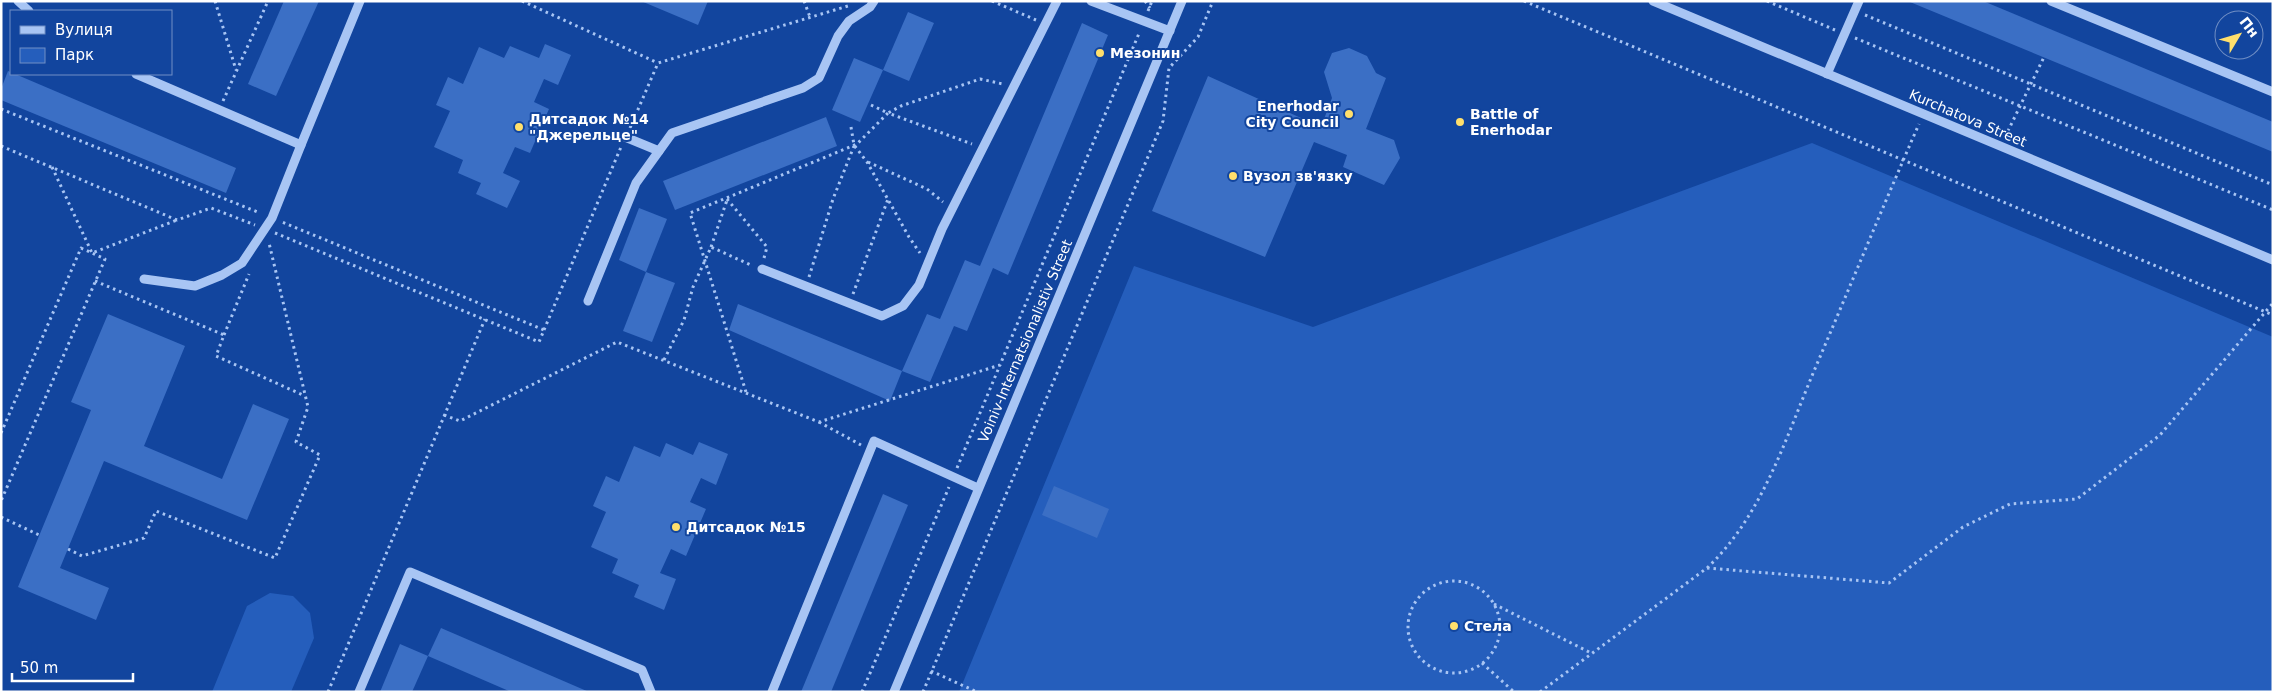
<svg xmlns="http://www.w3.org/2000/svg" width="2274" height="693" viewBox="0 0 2274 693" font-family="'DejaVu Sans',sans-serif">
	<rect width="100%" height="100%" fill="#12459e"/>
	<g fill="#255ebc">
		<path d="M1812,143l461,194v355h-1314l175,-426 179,61z"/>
		<path d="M270,593l23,3 17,17 4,25 -23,54h-79l35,-86z"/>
	</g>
	<g fill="#3b6fc5">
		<path d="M284,1h35l-43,95 -28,-12z"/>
		<path d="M641,1h67l-10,24z"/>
		<path d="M1983,1l290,121v30l-363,-150z"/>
		<path d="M908,12l26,11 -25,58 -26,-11z"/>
		<path d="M1082,23l26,12 -100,240 -15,-7 -26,63 -13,-5 -24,56 -28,-11 25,-57 13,5 25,-59 15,6z"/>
		<path d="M545,44l26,11 -13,30 -14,-6 -10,23 15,7 -19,44 -15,-6 -12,26 17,8 -13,27 -31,-14 5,-11 -23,-10 5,-13 -29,-13 16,-36 -14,-6 12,-28 15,7 16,-37 25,11 6,-12 29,12z"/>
		<path d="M1349,48l18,8 9,17 10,5 -20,51 28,11 6,18 -16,27 -41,-18 4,-12 -33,-13 -49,115 -113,-46 56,-135 113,51 11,-29 -8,-26 8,-19z"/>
		<path d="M854,58l29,12 -23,52 -28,-12z"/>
		<path d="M8,71l228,97 -10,25 -225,-93v-11z"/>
		<path d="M826,117l11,29 -162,64 -12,-29z"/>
		<path d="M639,208l28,11 -21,53 -27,-12z"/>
		<path d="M646,272l29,11 -23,59 -29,-11z"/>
		<path d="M738,304l164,67 -12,30 -161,-71z"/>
		<path d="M108,314l77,32 -41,100 78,33 31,-75 36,15 -42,101 -143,-59 -44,107 49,20 -13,32 -78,-33 73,-177 -20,-8z"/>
		<path d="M699,442l29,12 -12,31 -15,-7 -11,24 16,7 -20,47 -15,-7 -11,24 16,6 -12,31 -30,-13 5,-12 -27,-12 6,-14 -27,-12 15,-35 -13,-6 13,-30 13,6 15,-36 26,11 6,-14 27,12z"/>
		<path d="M1054,486l55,23 -12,29 -55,-23z"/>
		<path d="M883,494l25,11 -77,187h-30z"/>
		<path d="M441,628l148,64h-78l-83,-36z"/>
		<path d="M400,644l28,12 -16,36h-32z"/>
	</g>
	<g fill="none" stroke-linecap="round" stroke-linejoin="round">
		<g stroke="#a8c5f4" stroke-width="3" stroke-dasharray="2.5 4" stroke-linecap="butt">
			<path d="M215,1l21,69"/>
			<path d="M522,1l136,62"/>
			<path d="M804,1l6,16"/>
			<path d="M992,1l44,19"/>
			<path d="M1145,1l5,7"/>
			<path d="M1524,1l749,314"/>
			<path d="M1767,1l68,29"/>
			<path d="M1148,11l4,-10"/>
			<path d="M1865,15l408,170"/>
			<path d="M1855,38l418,172"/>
			<path d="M1131,53l14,5"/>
			<path d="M223,101l45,-100"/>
			<path d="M871,105l17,8 13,-7 79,-27 23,5"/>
			<path d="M1,109l259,104"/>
			<path d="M851,127l3,18 13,17 42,75 11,16"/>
			<path d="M630,128l28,-65 190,-57"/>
			<path d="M2005,137l39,-80"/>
			<path d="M1,146l176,74 34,-12 44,17"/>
			<path d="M868,162l59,27 16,13"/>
			<path d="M52,167l40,86 85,-33"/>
			<path d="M727,199l40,48 -3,11"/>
			<path d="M275,233l264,109 5,-12 -262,-108"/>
			<path d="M711,247l16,-47"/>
			<path d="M809,277l24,-78 21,-53"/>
			<path d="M95,281l129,54 -8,21 89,40"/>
			<path d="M853,294l35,-95"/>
			<path d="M544,330l77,-183"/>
			<path d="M224,335l25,-61"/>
			<path d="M664,360l20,-40 9,-33 18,-40 42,19"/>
			<path d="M746,392l-56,-179 167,-69 31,-31 84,31"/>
			<path d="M444,415l16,6 157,-79 202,80 181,-57 140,-334"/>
			<path d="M819,422l42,23"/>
			<path d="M1,433l80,-185 24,11 -104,242"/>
			<path d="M957,468l43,-103"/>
			<path d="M1,517l38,18"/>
			<path d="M68,549l14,7 62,-18 12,-27 119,47 45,-103 -24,-13 12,-35 -39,-164"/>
			<path d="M1707,568l182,15 74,-56 47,-23 67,-5 83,-64 113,-132"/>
			<circle cx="1454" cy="627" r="46"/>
			<path d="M1494,604l97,49"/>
			<path d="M1482,663l32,29"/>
			<path d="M931,671l46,21"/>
			<path d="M328,692l157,-373"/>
			<path d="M862,692l87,-205"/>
			<path d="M923,692l240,-571 6,-53 29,-31 15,-36"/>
			<path d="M1540,692l167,-124c55,-52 78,-128 107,-197 35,-82 69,-165 105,-247"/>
		</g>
		<g stroke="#a8c5f4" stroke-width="9">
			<path d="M18,1l11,10"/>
			<path d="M1091,1l79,30"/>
			<path d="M1653,1l620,259"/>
			<path d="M2051,1l222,91"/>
			<path d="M136,74l165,71 -29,73 -30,45 -20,12 -27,11 -51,-7"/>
			<path d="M1827,74l32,-73"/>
			<path d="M625,137l34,14"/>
			<path d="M301,145l59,-144"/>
			<path d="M762,269l120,47 21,-10 16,-21 23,-56 115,-228"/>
			<path d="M588,301l48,-118 36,-50 131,-45 16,-10 19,-42 11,-15 21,-14 4,-6"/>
			<path d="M359,692l51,-120 232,98 9,22"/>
			<path d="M772,692l102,-251 104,47"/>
			<path d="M894,692l288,-691"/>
		</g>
	</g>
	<g fill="#ffdf6c" stroke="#12459e" stroke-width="2">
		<circle cx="1100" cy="53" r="5"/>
		<circle cx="1349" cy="114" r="5"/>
		<circle cx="1460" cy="122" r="5"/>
		<circle cx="519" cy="127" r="5"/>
		<circle cx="1233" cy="176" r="5"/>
		<circle cx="676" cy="527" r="5"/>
		<circle cx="1454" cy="626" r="5"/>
	</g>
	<g text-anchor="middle" stroke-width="4" stroke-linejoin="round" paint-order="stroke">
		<g font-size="14" font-weight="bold" fill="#fff" stroke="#12459e" text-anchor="start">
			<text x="1110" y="58">Мезонин</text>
			<text x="1339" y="111" text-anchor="end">Enerhodar<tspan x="1339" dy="16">City Council</tspan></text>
			<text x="1470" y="119">Battle of<tspan x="1470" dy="16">Enerhodar</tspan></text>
			<text x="529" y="124">Дитсадок №14<tspan x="529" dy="16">"Джерельце"</tspan></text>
			<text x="1243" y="181">Вузол зв'язку</text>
			<text x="686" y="532">Дитсадок №15</text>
			<text x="1464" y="631">Стела</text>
		</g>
		<g font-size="14" fill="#fff" stroke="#12459e">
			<text transform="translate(1968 118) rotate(23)" y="5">Kurchatova Street</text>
			<text transform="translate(1025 341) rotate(-67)" y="5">Voiniv-Internatsionalistiv Street</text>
		</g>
	</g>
	<rect width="2274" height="693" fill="none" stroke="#ffffff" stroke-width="5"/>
	<rect x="10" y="10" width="162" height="65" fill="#12459e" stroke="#718fc5"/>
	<rect x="20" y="26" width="25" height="8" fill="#a8c5f4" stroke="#718fc5"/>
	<text x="55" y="35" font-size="15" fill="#ffffff">Вулиця</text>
	<rect x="20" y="48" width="25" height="15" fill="#255ebc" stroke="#718fc5"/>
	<text x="55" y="60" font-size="15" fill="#ffffff">Парк</text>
	<g transform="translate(2239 35) rotate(52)"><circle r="24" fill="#12459e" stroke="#718fc5"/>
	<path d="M0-4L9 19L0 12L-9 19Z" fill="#ffdf6c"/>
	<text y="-8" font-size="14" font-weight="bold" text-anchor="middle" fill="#ffffff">Пн</text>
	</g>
	<path d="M12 673v8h121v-8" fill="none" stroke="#ffffff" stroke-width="2.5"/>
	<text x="20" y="673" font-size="15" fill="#ffffff" stroke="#12459e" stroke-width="4" paint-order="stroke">50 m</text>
</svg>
